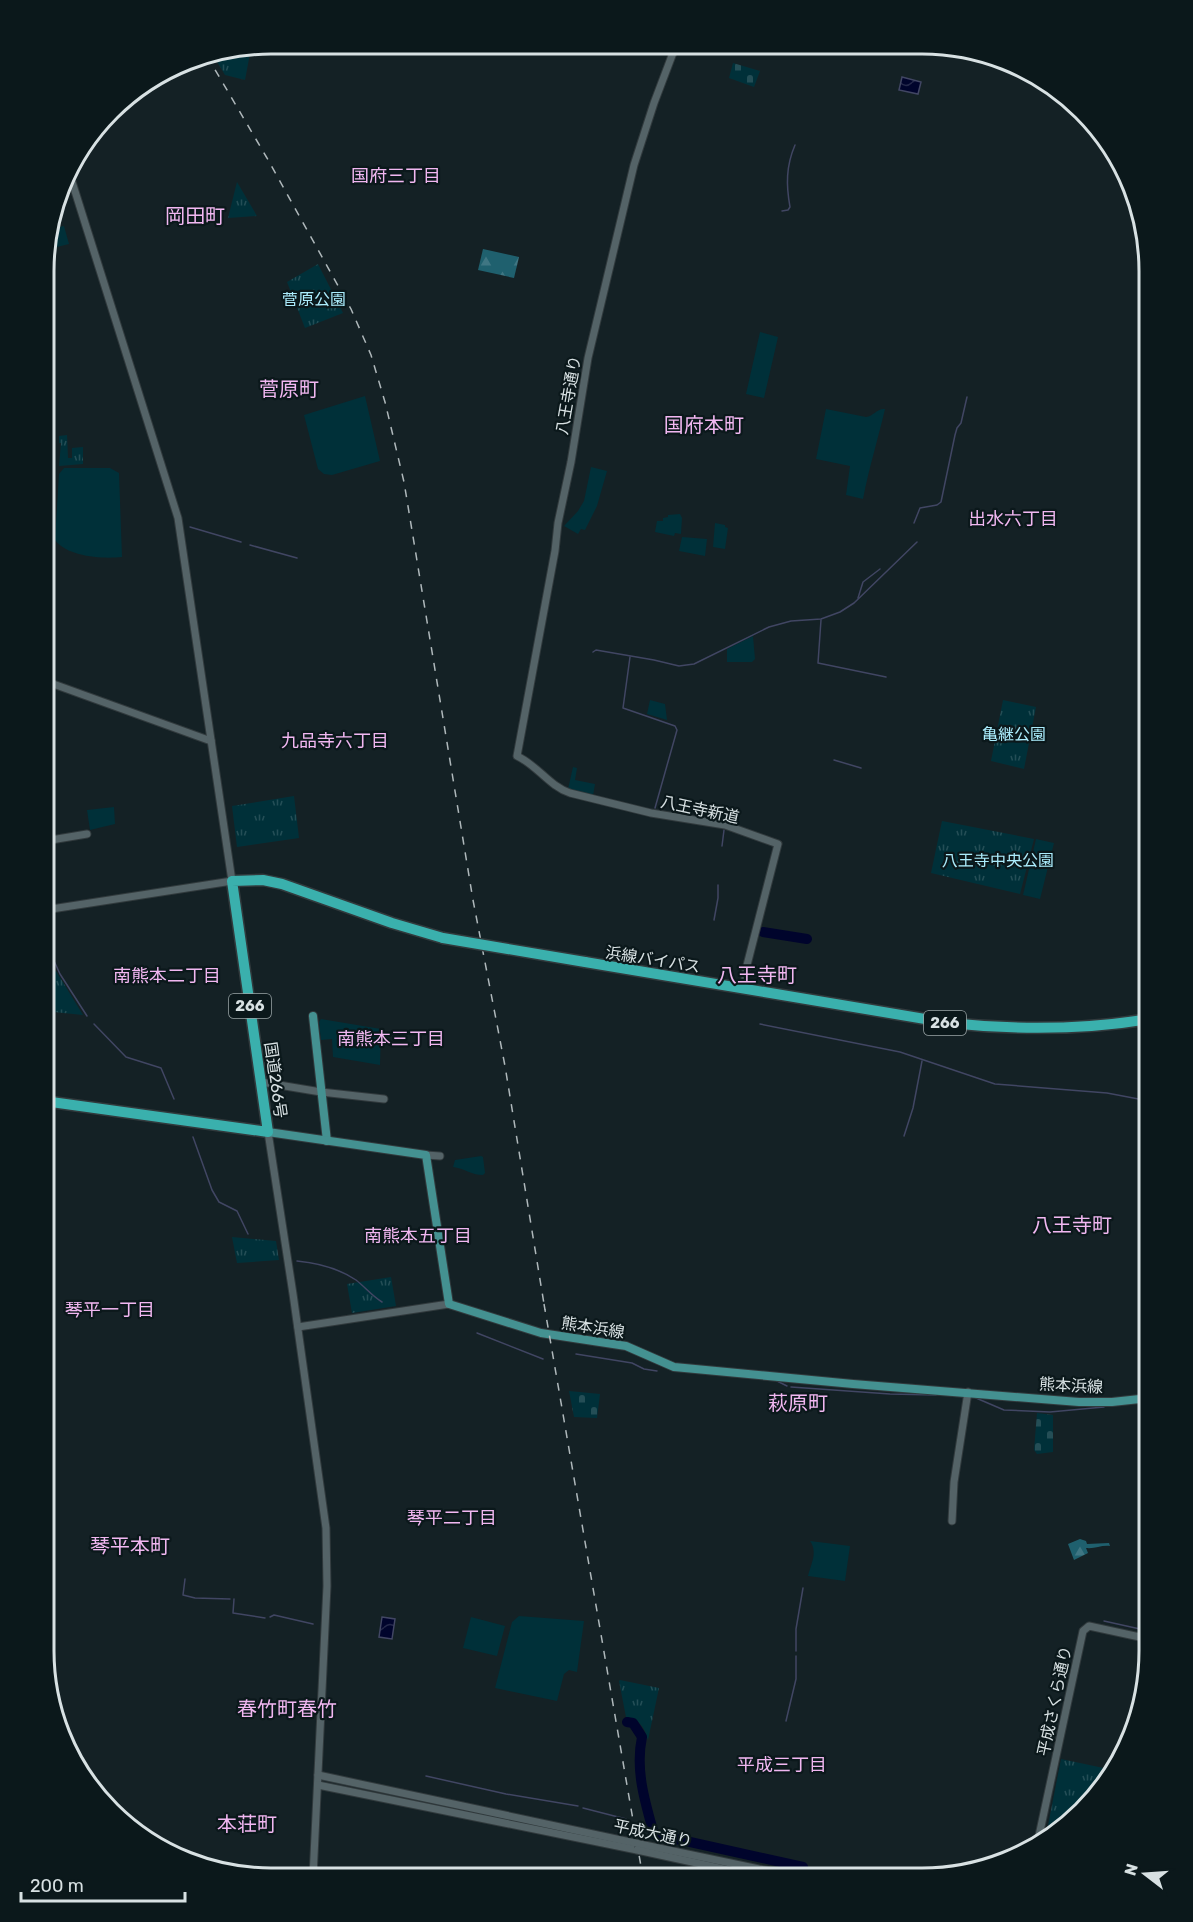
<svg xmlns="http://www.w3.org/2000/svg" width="1193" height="1922" viewBox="0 0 1193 1922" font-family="Rubik,'Noto Sans JP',sans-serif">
	<defs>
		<pattern id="forest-firs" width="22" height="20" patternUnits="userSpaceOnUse" patternTransform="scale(1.5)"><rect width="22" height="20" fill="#1f606e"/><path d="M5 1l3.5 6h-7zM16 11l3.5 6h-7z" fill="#3f7683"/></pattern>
		<pattern id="cemetery-stones" width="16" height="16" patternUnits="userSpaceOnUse" patternTransform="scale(1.5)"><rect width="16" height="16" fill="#003039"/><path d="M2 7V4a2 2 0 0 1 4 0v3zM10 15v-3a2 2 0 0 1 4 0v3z" fill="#244e56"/></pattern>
		<pattern id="park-tufts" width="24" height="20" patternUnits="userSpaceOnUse" patternTransform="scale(1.5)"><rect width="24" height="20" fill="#003039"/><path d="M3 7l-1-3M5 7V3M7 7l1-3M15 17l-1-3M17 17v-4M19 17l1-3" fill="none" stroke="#244e56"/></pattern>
		<pattern id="water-waves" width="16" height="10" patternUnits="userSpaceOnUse" patternTransform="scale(1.5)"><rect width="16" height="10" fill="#00042c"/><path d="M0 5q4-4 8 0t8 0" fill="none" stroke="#24284a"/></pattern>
	</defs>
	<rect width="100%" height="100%" fill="#142125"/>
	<g fill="#003039">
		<path d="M64,226l5,18 -24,6v-8l4,-13z"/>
		<path d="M760,332l18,5 -14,61 -18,-4z"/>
		<path d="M365,396l15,65 -48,14 -8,-1 -6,-5 -14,-54z"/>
		<path d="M826,409l40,8c8,-1 11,-9 19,-8 -7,30 -16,59 -22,90l-17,-4 4,-29 -34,-7z"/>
		<path d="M591,467l16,4 -10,35 -12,24 -4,-1 -3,5 -14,-8 14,-15 6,-10z"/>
		<path d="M64,468h46l9,5 3,84c-20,2 -54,0 -67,-17l4,-66z"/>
		<path d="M680,514l2,4 -1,16 -6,-1 -1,3 -19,-4 2,-11h6v-3l5,-1v-2z"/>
		<path d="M715,523l10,2v2l3,1 -3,21 -12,-2z"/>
		<path d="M682,537l25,2 -2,17 -26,-5z"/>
		<path d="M753,636l2,23 -3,3h-25v-13z"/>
		<path d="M650,700l15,4 2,16 -20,-6z"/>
		<path d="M573,767l4,1 -2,12 20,4 -2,12 -25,-7z"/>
		<path d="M114,807l1,17 -25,6 -3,-20z"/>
		<path d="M1036,839l18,4 -14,56 -17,-4z"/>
		<path d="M321,1019l60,10 -1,36 -47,-8 -1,-18 -11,1 -2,-18z"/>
		<path d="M481,1156l2,1 2,16 -2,2c-12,0 -19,-7 -30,-8l2,-7z"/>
		<path d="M810,1541l40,5 -5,35 -37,-5c3,-12 10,-24 2,-35z"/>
		<path d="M519,1616l65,5 -7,51 -8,-2 -5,4 -7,27 -62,-13 17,-66z"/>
		<path d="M471,1617l34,9 -8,30 -34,-8z"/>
	</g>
	<g fill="url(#forest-firs)">
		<path d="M483,249l36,8 -5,21 -36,-8z"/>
		<path d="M1080,1539l6,2 1,3 22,-1 1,3c-9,-1 -15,3 -24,2l2,5 -14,7 -6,-16z"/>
	</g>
	<g fill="url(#cemetery-stones)">
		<path d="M733,63l27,8 -6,16 -25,-9z"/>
		<path d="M569,1391l31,3 -3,24 -23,-1z"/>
		<path d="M1037,1413l16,2v37l-16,2 -3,-4z"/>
	</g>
	<g fill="url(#park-tufts)">
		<path d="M251,48l-6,32 -20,-5 -12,-20z"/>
		<path d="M237,182l20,34 -29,2z"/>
		<path d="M318,264l25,49 -38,15 -18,-46z"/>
		<path d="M67,435l1,23h4v-10l11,-1v17l-24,2 2,-23h-2v-7z"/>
		<path d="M1003,700l33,7 -12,62 -33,-8z"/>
		<path d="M294,796l5,42 -62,9 -5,-41z"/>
		<path d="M942,821l92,18 -14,55 -89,-21z"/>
		<path d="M56,971l27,44 -39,-4v-30z"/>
		<path d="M232,1237l44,4 3,19 -42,3z"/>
		<path d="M391,1277l5,29 -44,7 -5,-29z"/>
		<path d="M620,1680l39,8 -11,52c-4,-13 -7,-19 -22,-23l-7,-36z"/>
		<path d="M1061,1759l52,11c-15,28 -40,55 -68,71z"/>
	</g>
	<g fill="url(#water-waves)" stroke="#414663" stroke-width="1.5">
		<path d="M902,77l19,5 -3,12 -19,-4z"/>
		<path d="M382,1617l13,2 -3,20 -13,-2z"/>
	</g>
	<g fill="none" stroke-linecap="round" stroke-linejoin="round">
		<g stroke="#414663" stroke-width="1.5">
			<path d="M782,211l6,-1 2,-3c-4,-22 -4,-41 5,-62"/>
			<path d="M914,523l6,-15 17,-3 4,-3 14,-67 2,-7 4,-5 6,-26"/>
			<path d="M190,527l51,15"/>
			<path d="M250,545l47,13"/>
			<path d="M858,598l5,-16 17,-13"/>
			<path d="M821,620l-3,43 68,14"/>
			<path d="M593,652l3,-2 58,10 25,6 15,-2 75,-37 22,-6 30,-2 19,-7 14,-9 63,-61"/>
			<path d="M630,657l-7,51 52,18 2,4 -22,78"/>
			<path d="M834,760l27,8"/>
			<path d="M1139,826l10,-1"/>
			<path d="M722,846l2,-16"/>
			<path d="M714,920l4,-22v-13"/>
			<path d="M44,939l16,35 27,42"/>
			<path d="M94,1024l32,33 35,11 13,31"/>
			<path d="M760,1024l140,28 95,32 112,9 42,8"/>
			<path d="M904,1136l9,-28 9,-47"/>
			<path d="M193,1137l19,53 7,12 18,9 11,23"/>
			<path d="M297,1261c22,2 41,7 59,19 9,7 16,16 26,22"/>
			<path d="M477,1333l66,26"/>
			<path d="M576,1354l56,9 12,6 13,2"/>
			<path d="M777,1381l10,5"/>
			<path d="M791,1387l99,7 46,1"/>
			<path d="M976,1398l28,12 46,2 54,-5"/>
			<path d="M185,1579l-2,16 12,3 35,1"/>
			<path d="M234,1599l-1,14 32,5"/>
			<path d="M270,1617l4,-2 39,9"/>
			<path d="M1104,1621l45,10"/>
			<path d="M796,1651v-22l7,-41"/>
			<path d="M786,1721l10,-42v-23"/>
			<path d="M426,1776l80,18 72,12"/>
			<path d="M583,1808l43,11"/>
		</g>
		<g stroke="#00042c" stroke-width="10">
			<path d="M763,932l44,7"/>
			<path d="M627,1722l6,1 9,14c-7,33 3,65 12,97l149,33"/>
		</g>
		<g stroke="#313a3d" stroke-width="9">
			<g id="minor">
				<path d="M676,45l-22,58 -20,62 -46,193 -17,104 -13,61 -3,28 -38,205c20,9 32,30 53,37l81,20 74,12 53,19 -32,125 -2,19"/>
				<path d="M45,681l166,60"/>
				<path d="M45,841l42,-7"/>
				<path d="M45,910l187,-29 -54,-363 -110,-349"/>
				<path d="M261,1082l60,10 63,7"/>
				<path d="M268,1132l25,162 33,234 1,58 -14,291"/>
				<path d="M426,1155l14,1"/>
				<path d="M298,1327l151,-23"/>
				<path d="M952,1521l2,-39 14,-90"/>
				<path d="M318,1775l317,68"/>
				<path d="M318,1785l319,65"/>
				<path d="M1037,1845l46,-214 6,-5 60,13"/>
				<path d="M806,1876l19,2"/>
			</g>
		</g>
		<g stroke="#313a3d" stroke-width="10">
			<g id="major">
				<path d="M313,1016l14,125"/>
				<path d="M268,1132l158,23 23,149 92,29 85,13 48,21 179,17 226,18h33l37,-4"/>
			</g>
		</g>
		<g stroke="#313a3d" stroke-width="13">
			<g id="highway">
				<path d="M585,962l364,61c66,7 134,7 200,-4"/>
				<path d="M44,1101l224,31 -36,-251 31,-1 19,4 110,39 51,15"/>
			</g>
		</g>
		<use href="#minor" stroke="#546367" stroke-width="7"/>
		<use href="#major" stroke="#449191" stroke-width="8"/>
		<use href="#highway" stroke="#3ab0ad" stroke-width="10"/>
		<g stroke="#afb8bb" stroke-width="1.5" stroke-dasharray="8 8" stroke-linecap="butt">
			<path d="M207,56l60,102 84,151 20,46 14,47 19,80 69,418 32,166 40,244"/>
			<path d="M544,1304l99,574"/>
		</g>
		<g stroke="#313a3d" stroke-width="9" stroke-linecap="butt">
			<g id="minor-bridge">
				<path d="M635,1843l124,26 47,7"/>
				<path d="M637,1850l128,28"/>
			</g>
		</g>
		<g stroke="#313a3d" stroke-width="13" stroke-linecap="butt">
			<path id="highway-bridge" d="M443,938l142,24"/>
		</g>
		<use href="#minor-bridge" stroke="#546367" stroke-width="7"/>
		<use href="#highway-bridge" stroke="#3ab0ad" stroke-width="10"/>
	</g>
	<g text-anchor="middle" stroke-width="4.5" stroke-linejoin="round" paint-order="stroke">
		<g fill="#0b181b" stroke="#9aa5a7" stroke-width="1.5">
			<rect x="229" y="994" width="42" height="24" rx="4.5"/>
			<rect x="924" y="1011" width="42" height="24" rx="4.5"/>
		</g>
		<g font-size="15" font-weight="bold" fill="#d8e1e3">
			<text x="250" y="1011">266</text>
			<text x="945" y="1028">266</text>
		</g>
		<g font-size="16" fill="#abecfc" stroke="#0b181b">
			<text x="314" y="305">菅原公園</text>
			<text x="1014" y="740">亀継公園</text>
			<text x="998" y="866">八王寺中央公園</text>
		</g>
		<g font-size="16" fill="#d8e1e3" stroke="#0b181b">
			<text transform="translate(568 395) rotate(-80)" y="6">八王寺通り</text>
			<text transform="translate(700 809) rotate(12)" y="6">八王寺新道</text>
			<text transform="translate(653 959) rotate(9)" y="6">浜線バイパス</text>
			<text transform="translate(276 1080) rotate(82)" y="6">国道266号</text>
			<text transform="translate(593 1327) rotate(9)" y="6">熊本浜線</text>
			<text transform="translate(1071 1385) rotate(3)" y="6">熊本浜線</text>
			<text transform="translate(1054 1701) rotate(-78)" y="6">平成さくら通り</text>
			<text transform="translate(653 1833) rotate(12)" y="6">平成大通り</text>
		</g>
		<g font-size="18" fill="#f1b7f1" stroke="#0b181b">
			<text x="396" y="182">国府三丁目</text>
			<text x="1013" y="525">出水六丁目</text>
			<text x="335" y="747">九品寺六丁目</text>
			<text x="167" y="982">南熊本二丁目</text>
			<text x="391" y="1045">南熊本三丁目</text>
			<text x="418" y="1242">南熊本五丁目</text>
			<text x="110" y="1316">琴平一丁目</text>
			<text x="452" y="1524">琴平二丁目</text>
			<text x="782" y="1771">平成三丁目</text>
		</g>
		<g font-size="20" fill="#f1b7f1" stroke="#0b181b">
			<text x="195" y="223">岡田町</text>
			<text x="289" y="396">菅原町</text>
			<text x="704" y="432">国府本町</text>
			<text x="757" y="982">八王寺町</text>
			<text x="1072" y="1232">八王寺町</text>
			<text x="798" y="1410">萩原町</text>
			<text x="130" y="1553">琴平本町</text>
			<text x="287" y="1716">春竹町春竹</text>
			<text x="247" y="1831">本荘町</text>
		</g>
	</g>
	<path d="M0 0H1193V1922H0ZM271 54H922A217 217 0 0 1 1139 271V1651A217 217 0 0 1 922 1868H271A217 217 0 0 1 54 1651V271A217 217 0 0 1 271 54Z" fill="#0b181b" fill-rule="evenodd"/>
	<path fill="none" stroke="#d8e1e3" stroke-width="3" d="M271 54H922A217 217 0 0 1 1139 271V1651A217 217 0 0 1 922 1868H271A217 217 0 0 1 54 1651V271A217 217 0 0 1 271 54Z"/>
	<g transform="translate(1145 1874) rotate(287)" stroke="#0b181b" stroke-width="4.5" paint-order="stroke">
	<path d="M0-4.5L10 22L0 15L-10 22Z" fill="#d8e1e3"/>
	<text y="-9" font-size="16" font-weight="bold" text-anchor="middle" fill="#d8e1e3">N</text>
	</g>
	<path d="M21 1892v9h164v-9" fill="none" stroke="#d8e1e3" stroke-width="3"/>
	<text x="30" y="1892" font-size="18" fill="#d8e1e3" stroke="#0b181b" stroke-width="4.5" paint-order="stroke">200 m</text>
</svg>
